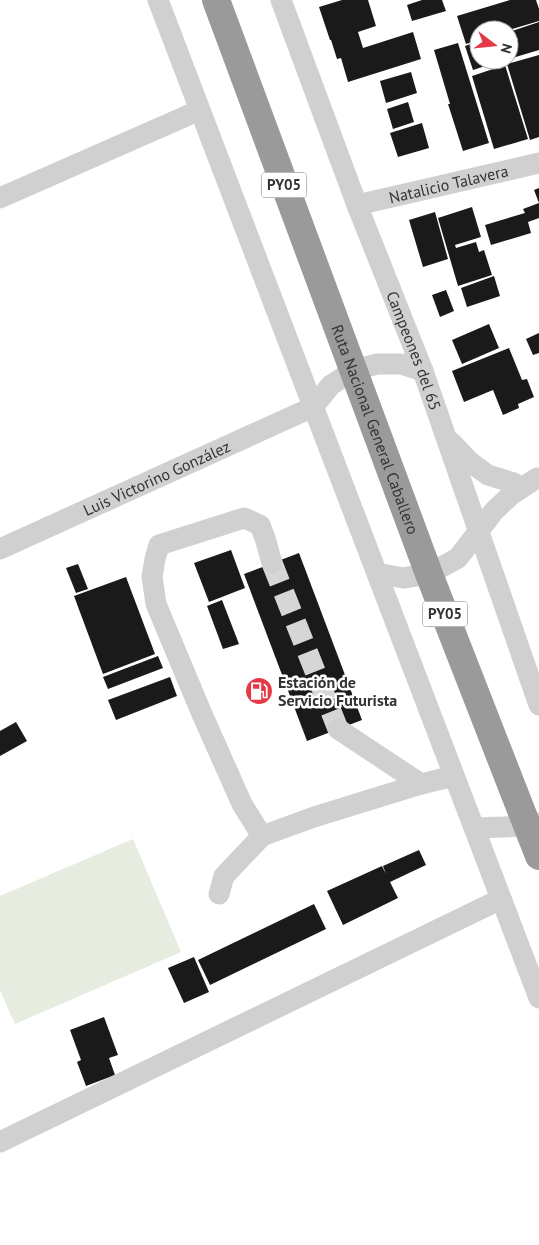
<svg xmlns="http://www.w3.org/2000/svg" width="539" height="1245" viewBox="0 0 539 1245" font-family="'PT Sans',sans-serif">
	<rect width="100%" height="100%" fill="#fff"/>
	<path fill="#e6ecdf" d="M133,839l48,113 -166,72 -15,-34v-94z"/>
	<g fill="#1a1a1a">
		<path d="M342,0h26l8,26 -18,6 5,16 50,-16 8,27 -73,23 -7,-24 -4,1 -6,-19h-1l-11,-33z"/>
		<path d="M422,0h20l4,11 -34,10 -5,-16z"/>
		<path d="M510,0h26l3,9v12l-30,9h-30v10l-13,4 -9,-28z"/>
		<path d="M539,22v28l-30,9v-27z"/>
		<path d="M479,41v19h25l-31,10 -8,-24z"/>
		<path d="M458,43l31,100 -26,8 -15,-47h2l-16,-54z"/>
		<path d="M539,55v82l-9,3 -23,-76z"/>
		<path d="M505,65l23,74 -34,10 -22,-73z"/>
		<path d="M411,72l6,21 -31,10 -6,-22z"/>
		<path d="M408,102l6,20 -21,7 -6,-20z"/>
		<path d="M422,123l7,25 -31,9 -8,-24z"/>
		<path d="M539,188v30l-11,4 3,11 -40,12 -6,-20 40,-12 -2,-4 16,-6 -5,-13z"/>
		<path d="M472,207l9,30 -26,8 1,3 20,-6 3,10 5,-2 8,25 -34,11 -20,-68z"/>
		<path d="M435,212l13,47 -25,8 -14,-47z"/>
		<path d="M494,276l6,20 -33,11 -6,-19z"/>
		<path d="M446,290l8,21 -14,6 -8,-22z"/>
		<path d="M489,324l10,24 -37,16 -10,-24z"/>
		<path d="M539,333v20l-6,2 -7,-16z"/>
		<path d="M509,348l13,32 5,-1 7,18 -16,7 1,4 -16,7 -10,-25 -29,12 -12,-31z"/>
		<path d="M231,550l14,38 -36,14 -15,-39z"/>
		<path d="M299,553l63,167 -55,21 -63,-167z"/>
		<path d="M78,564l10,25 -12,4 -10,-25z"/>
		<path d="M126,577l29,77 -52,20 -29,-78z"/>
		<path d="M222,600l17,44 -16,5 -16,-43z"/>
		<path d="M158,656l5,12 -55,21 -5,-12z"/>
		<path d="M170,677l7,19 -61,24 -8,-20z"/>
		<path d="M16,722l11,19 -27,15v-25z"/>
		<path d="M419,850l7,15 -36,17 8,16 -55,27 -16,-34 55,-25 4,8 -3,-8z"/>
		<path d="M314,904l12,25 -116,56 -12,-25z"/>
		<path d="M194,957l15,35 -25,11 -16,-35z"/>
		<path d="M104,1017l14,38 -9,3 6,17 -29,11 -9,-24 4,-2 -11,-30z"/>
	</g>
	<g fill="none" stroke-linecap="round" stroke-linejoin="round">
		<path stroke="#d6d6d6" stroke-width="21" stroke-dasharray="21 11" stroke-linecap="butt" d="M272,563l66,166"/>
		<g stroke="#d0d0d0" stroke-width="21">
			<path d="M158,0l381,998"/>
			<path id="s1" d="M281,0l76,205 66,166 116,334"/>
			<path d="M0,198l200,-88"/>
			<path id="s2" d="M357,205l182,-42"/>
			<path d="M451,442l19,20 18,13 26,8"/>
			<path id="s3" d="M0,549l313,-142 18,-22 23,-15 23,-6h24l22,7"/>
			<path d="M377,573l26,5 26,-4 29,-16 36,-47 17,-16 26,-17"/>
			<path d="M338,729l83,55"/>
			<path d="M474,828l53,-2 12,-3"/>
			<path d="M262,836l-20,-32 -40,-90 -46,-110 -4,-27 3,-18 4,-14 85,-27 16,7 5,13 7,25"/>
			<path d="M219,894l5,-18 38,-40 52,-19 107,-33 33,-8"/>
			<path d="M0,1142l501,-243"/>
		</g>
		<path stroke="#9a9a9a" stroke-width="28" id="s4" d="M216,0l213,574 110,282"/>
	</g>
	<defs>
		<g id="fuel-disc" transform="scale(1.4375)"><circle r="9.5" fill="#e63946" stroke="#fff"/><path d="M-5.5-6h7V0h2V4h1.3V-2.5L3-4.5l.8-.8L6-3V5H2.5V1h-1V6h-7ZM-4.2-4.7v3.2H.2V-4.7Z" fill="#fff"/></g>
	</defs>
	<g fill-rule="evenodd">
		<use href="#fuel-disc" x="259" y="691"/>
	</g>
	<g text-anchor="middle" stroke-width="5" stroke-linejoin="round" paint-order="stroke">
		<g fill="#fff" stroke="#707070" stroke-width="1">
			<rect x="261.5" y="172.5" width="45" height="25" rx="4"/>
			<rect x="422.5" y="601.5" width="45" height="25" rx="4"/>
		</g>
		<g font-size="15" font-weight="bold" fill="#333">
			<text x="284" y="190">PY05</text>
			<text x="445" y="619">PY05</text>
		</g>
		<g font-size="16" fill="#333" stroke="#fff">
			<text dy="6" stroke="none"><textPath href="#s2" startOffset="94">Natalicio Talavera</textPath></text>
			<text dy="6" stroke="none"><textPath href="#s1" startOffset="375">Campeones del 65</textPath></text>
			<text dy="6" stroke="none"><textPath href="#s4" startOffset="458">Ruta Nacional General Caballero</textPath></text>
			<text dy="6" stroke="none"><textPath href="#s3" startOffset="172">Luis Victorino González</textPath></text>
		</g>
		<g font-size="16" font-weight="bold" fill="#333" stroke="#fff" text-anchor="start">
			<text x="278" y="688">Estación de<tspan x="278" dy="18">Servicio Futurista</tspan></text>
		</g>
	</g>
	<g transform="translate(494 45) rotate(106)"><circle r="24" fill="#ffffff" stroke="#adadad"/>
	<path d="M0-4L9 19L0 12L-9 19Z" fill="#e63946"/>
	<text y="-8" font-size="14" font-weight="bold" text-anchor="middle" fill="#333333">N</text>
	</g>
</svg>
